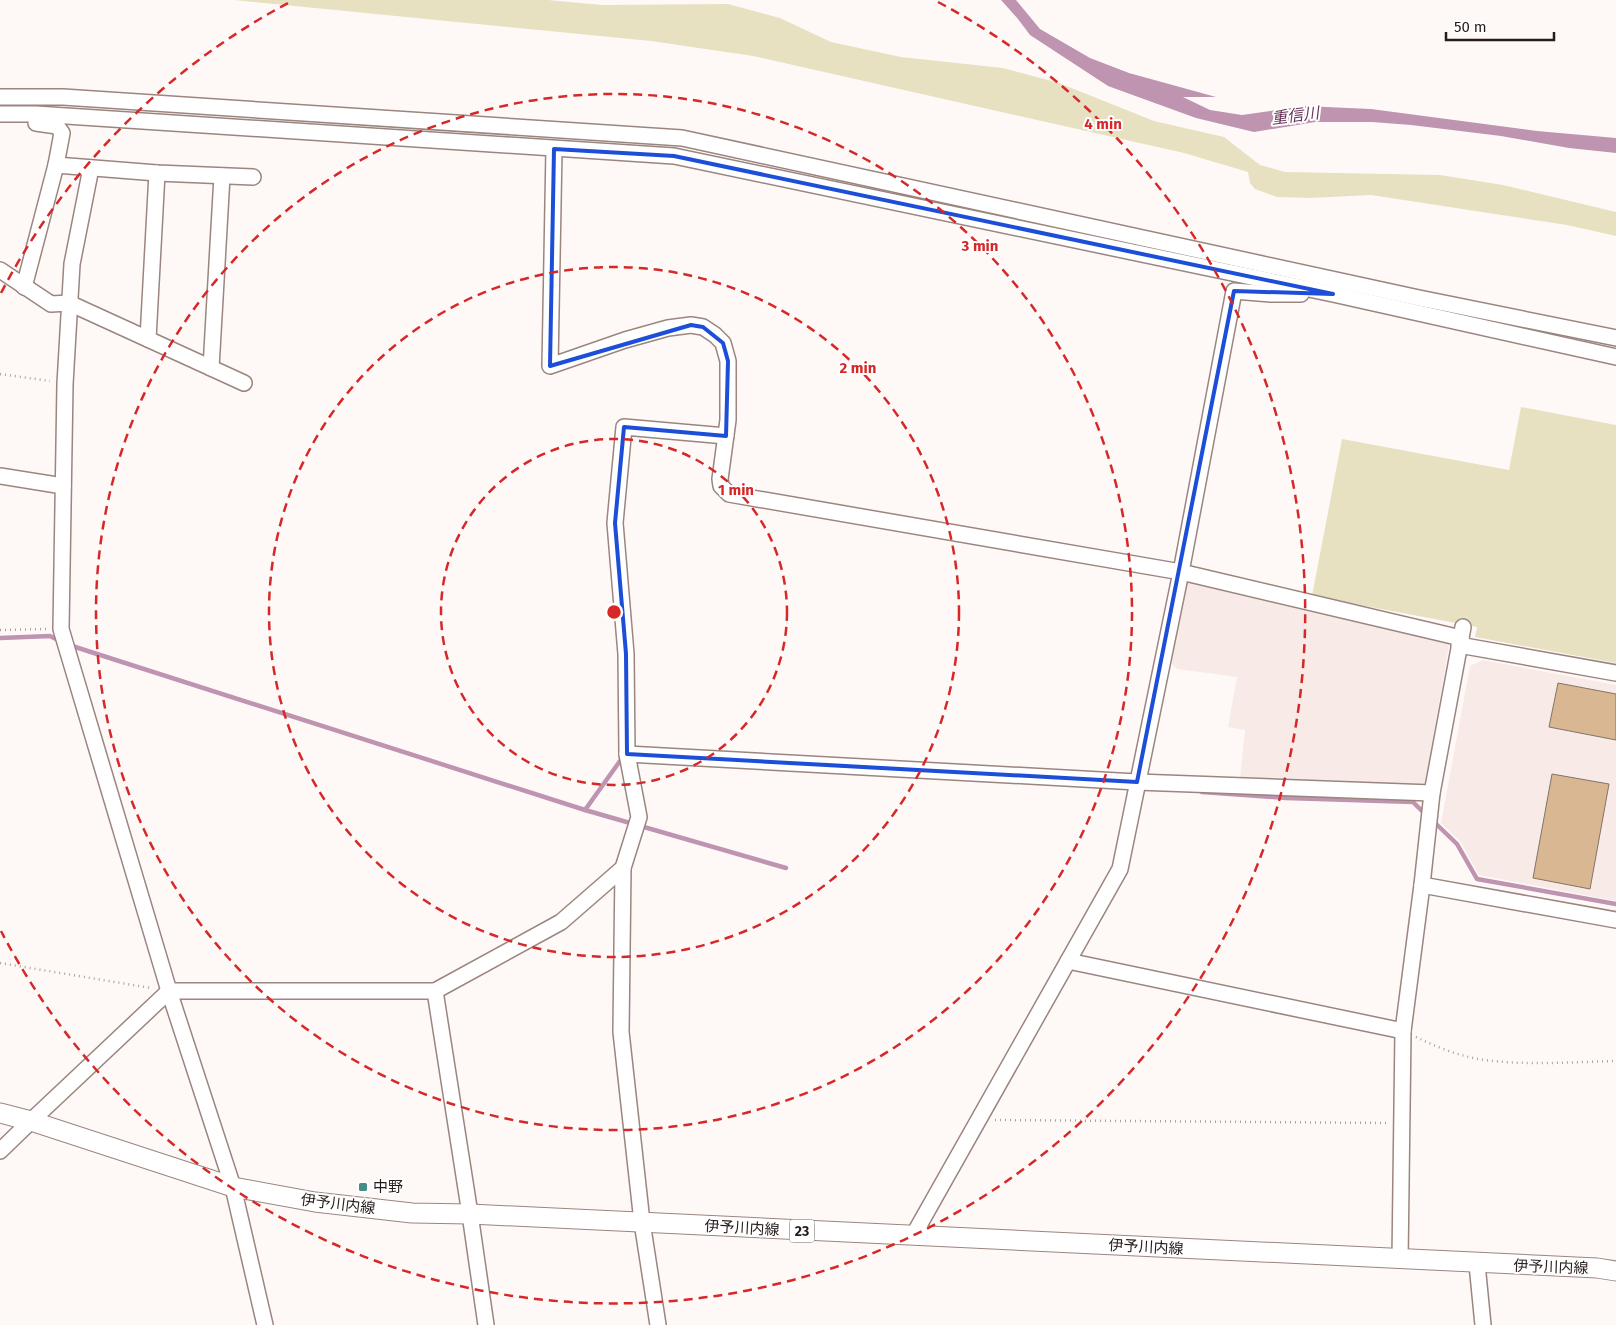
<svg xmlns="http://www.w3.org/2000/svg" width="1616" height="1325" viewBox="0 0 1616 1325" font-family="'Fira Sans','Noto Sans JP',sans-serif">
	<rect width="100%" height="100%" fill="#fef9f7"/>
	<g fill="#f8ebe7">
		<path d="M1184,578l266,62 -26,149 -184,-10 5,-49 -17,-3 9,-50 -60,-8 -8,-8z"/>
		<path d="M1483,660l133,25v216l-137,-26 -19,-34 -19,-18 29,-157z"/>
	</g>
	<g fill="#e7e1c2">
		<path d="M234,0h314l54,5 126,-1 52,14 51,24 70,15 102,11 56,15 95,38 70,16 36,28 25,7 155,3 63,10 113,27v24l-49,-11 -196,-30 -61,3 -33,-1 -22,-8 -5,-6 -2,-11 -64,-19 -431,-97 -102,-15z"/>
		<path d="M1521,407l95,18v238l-141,-26 2,-10 -165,-31 30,-157 167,31z"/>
	</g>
	<path fill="#be94b0" d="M1001,0h15l24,29 50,29 39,15 87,24h-33l27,13 32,5 62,-9 67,3 166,22 79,7v15l-47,-5 -68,-12 -90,-11 -39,-3h-57l-61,10 -58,-14 -88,-32 -78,-51 -12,-16z"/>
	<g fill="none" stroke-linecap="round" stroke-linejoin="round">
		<g stroke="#be94b0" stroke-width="4.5">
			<path d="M0,638l50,-2 10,5"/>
			<path d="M69,645l516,165 35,-49h5"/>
			<path d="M1202,792l84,6 127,4 13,13"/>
			<path d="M585,810l201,58"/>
			<path d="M1432,820l25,24 20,35 139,25"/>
		</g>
	</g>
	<g fill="#d9b793" stroke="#827466">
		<path d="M1558,683l58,11v46l-67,-13z"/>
		<path d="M1552,774l57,10 -19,105 -57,-11z"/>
	</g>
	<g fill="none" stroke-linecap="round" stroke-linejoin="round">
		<g stroke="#9b857f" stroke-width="18">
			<g id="minor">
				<path d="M0,97h63l619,41 737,160 197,40"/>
				<path d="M0,114h36l638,42 659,138 283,63"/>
				<path d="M554,149l-4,217 75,-26 43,-12 23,-3 12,2 12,8 8,8 5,18v59l-8,59 1,7 8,8 452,78 280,66"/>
				<path d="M56,165l101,8 96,4"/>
				<path d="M91,168l-19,96 -7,120 -4,245 108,362 64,196 32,138"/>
				<path d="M0,270l51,34 18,-1 175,80"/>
				<path d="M24,287l32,-122 6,-32 -5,-7 -21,-3"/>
				<path d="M148,339l9,-166"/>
				<path d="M211,368l11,-192"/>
				<path d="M0,476l63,10"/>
				<path d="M1459,645l157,28"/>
				<path d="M627,754l510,28 295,11"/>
				<path d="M1422,885l194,35"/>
				<path d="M1068,961l335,70"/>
				<path d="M435,991l35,223 16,111"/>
				<path d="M0,1151l31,-30 138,-130h266l126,-69 62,-54"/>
				<path d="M913,1236l207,-367 61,-297 53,-281 37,3h30"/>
				<path d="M1400,1260l3,-229 19,-146 10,-92 31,-166"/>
				<path d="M1477,1264l6,61"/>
				<path d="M658,1325l-16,-103 -21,-190 2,-164 16,-51 -12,-63 -1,-100 -11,-131 9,-96 102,9"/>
			</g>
		</g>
		<g stroke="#9b857f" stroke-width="21">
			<path id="major" d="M0,1113l31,8 202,66 82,15 97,11 58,1 1127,54 19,3"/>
		</g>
		<g stroke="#a8a2a0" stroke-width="2.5" stroke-dasharray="1 4" stroke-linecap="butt">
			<path d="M0,374l50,7"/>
			<path d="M0,630l46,-1"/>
			<path d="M0,963l151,25"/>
			<path d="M1416,1037c19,9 40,18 62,22 43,7 94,3 138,2"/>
			<path d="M995,1120l394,3"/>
		</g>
		<use href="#minor" stroke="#fff" stroke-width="15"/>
		<use href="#major" stroke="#fff" stroke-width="19"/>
	</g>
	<path fill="none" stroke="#1d4ed8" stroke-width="4" stroke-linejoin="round" d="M554,149l120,7 659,138 -99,-3 -97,491 -510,-28 -1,-100 -11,-131 9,-96 102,9 2,-75 -5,-18 -20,-16 -12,-2 -141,41z"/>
	<g fill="none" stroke="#d62828" stroke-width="2.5" stroke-dasharray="9 6">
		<circle cx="614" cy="612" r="173"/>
		<circle cx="614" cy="612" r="345"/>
		<circle cx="614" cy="612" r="518"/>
		<path d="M1 293A691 691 0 0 1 290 2M938 2A691 691 0 1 1 1 931"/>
	</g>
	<rect fill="#468d87" stroke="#fff" stroke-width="2" x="358" y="1182" width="10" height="10" rx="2.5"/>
	<g text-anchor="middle" stroke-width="4" stroke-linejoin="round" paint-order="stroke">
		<rect fill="#fff" stroke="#67615f" stroke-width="1" x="789.5" y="1219.5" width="25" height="23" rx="4"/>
		<g font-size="14" font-weight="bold" fill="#261d1b">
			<text x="802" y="1236">23</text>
		</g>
		<g font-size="15" fill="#261d1b" stroke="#fff" text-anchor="start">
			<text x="373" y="1192">中野</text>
		</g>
		<g font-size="15" fill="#261d1b" stroke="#fff">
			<text transform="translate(338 1204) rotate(7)" y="5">伊予川内線</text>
			<text transform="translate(742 1228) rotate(3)" y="5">伊予川内線</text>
			<text transform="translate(1146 1247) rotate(3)" y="5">伊予川内線</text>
			<text transform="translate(1551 1267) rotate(2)" y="5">伊予川内線</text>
		</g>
		<g font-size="16" font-style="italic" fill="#683259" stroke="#fff">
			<text transform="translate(1295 115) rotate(-7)" y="6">重信川</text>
		</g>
	</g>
	<circle cx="614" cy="612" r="8" fill="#d62828" stroke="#fff" stroke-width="2.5"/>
	<g font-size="15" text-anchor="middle" font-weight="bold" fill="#d62828" stroke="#fff" stroke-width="4" stroke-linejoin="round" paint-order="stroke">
		<text x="1103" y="129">4 min</text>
		<text x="980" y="251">3 min</text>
		<text x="858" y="373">2 min</text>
		<text x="736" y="495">1 min</text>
	</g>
	<path d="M1446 32v8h108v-8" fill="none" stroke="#261d1b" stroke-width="2.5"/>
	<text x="1454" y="32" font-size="15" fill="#261d1b" stroke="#ffffff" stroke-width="4" paint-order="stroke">50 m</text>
</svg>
